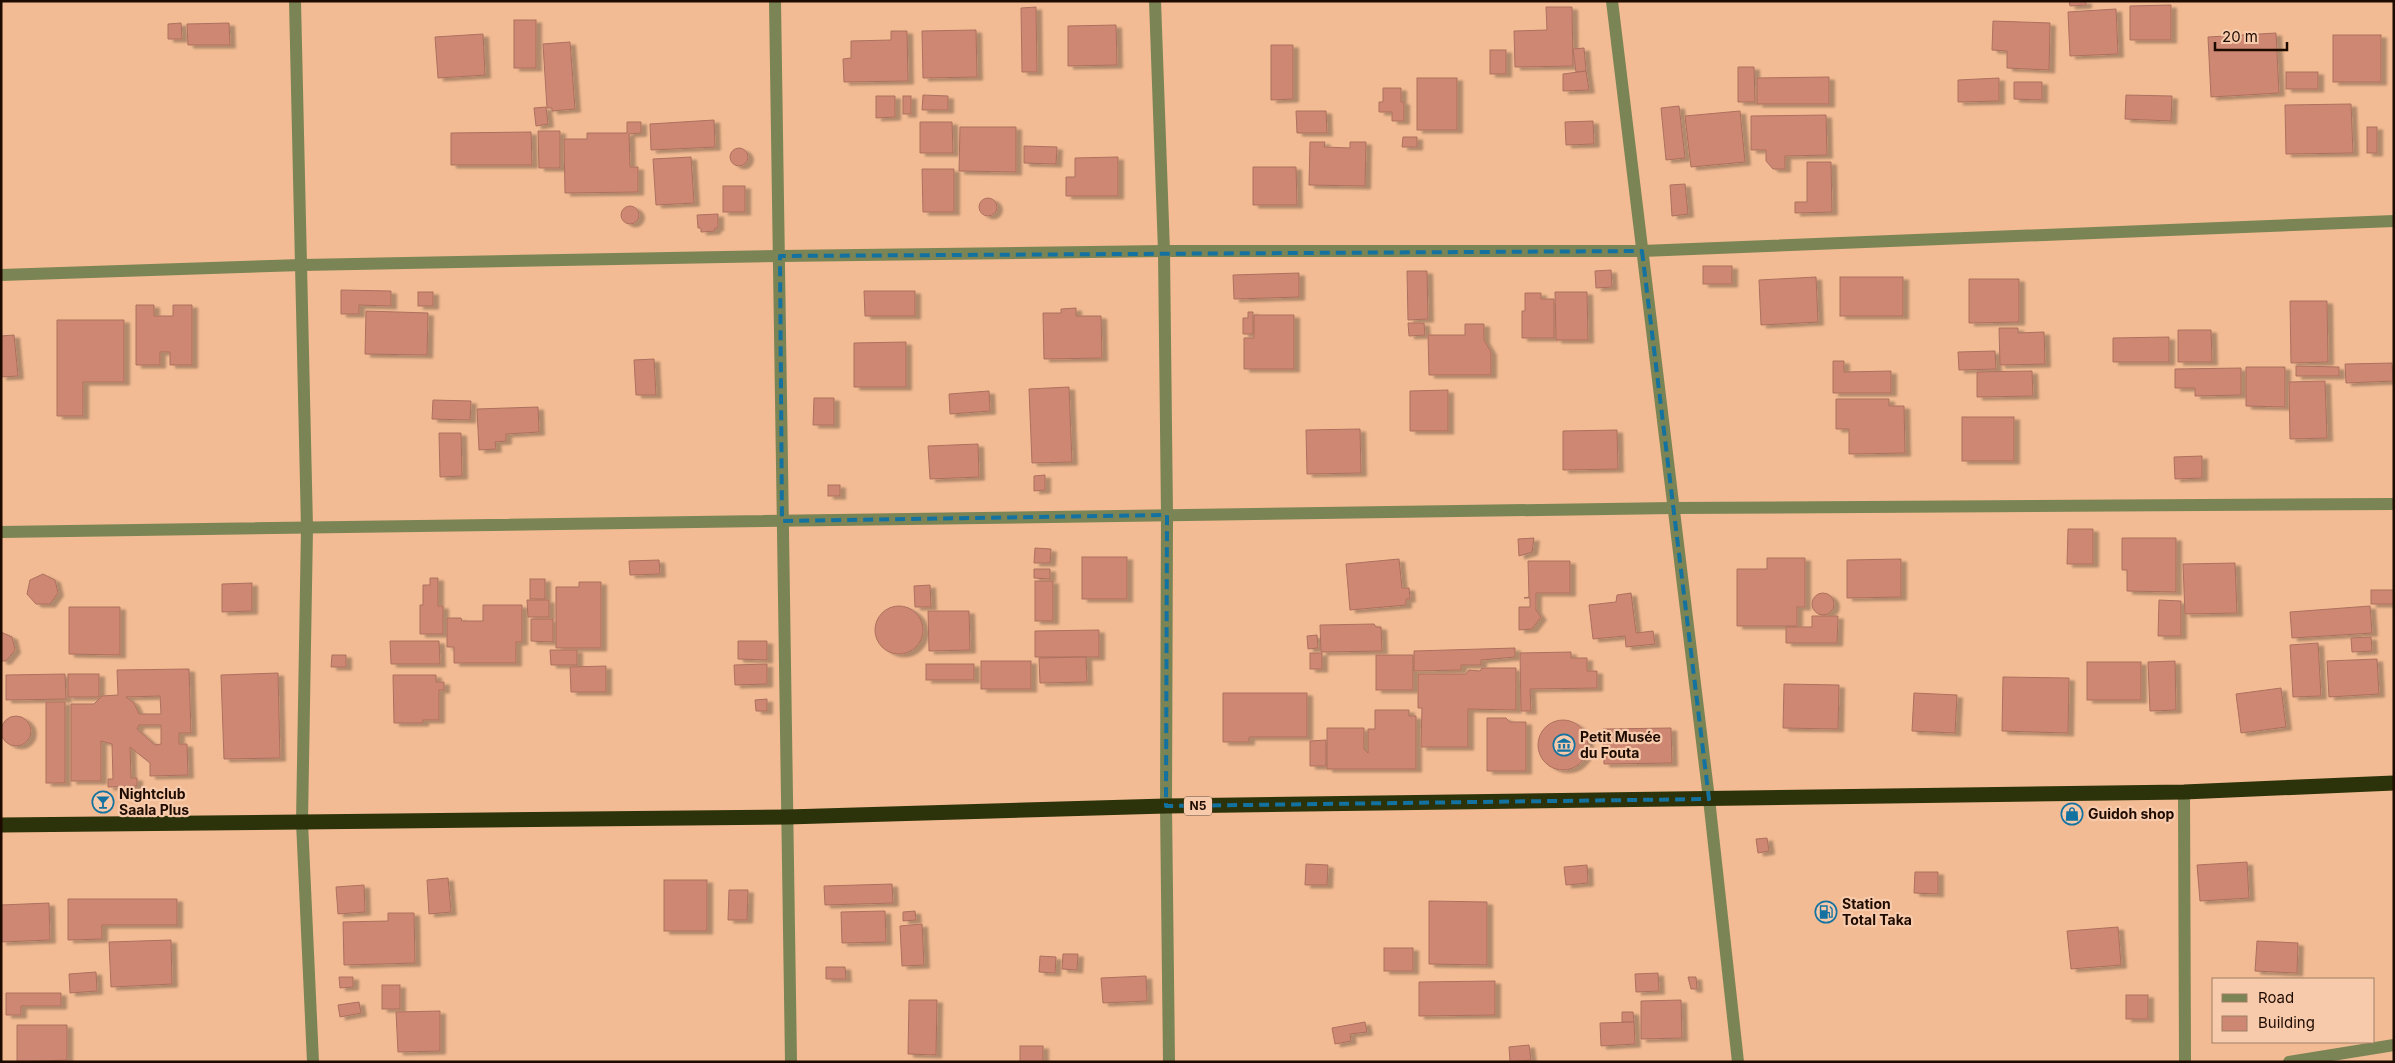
<svg xmlns="http://www.w3.org/2000/svg" width="2395" height="1063" viewBox="0 0 2395 1063" font-family="Inter,sans-serif">
	<defs>
		<filter id="shadow"><feDropShadow dx="5.5" dy="3" stdDeviation="1" flood-color="#0004"/></filter>
	</defs>
	<rect width="100%" height="100%" fill="#f2bb93"/>
	<g fill="#cd8773" stroke="#ad705e" fill-rule="evenodd" filter="url(#shadow)">
		<path d="M2069,1h17v4l-16,1z"/>
		<path d="M2171,5v35h-41v-34z"/>
		<path d="M1036,7l1,65h-15l-1,-64z"/>
		<path d="M1546,7h26l1,59 -58,1 -1,-36 33,-1z"/>
		<path d="M2116,9l2,45 -48,2 -2,-44z"/>
		<rect x="514" y="20" width="22" height="48"/>
		<path d="M1993,21l57,2 -1,47 -42,-2v-17l-15,-1z"/>
		<path d="M181,23l1,16h-14v-15z"/>
		<path d="M229,23l1,22h-42l-1,-21z"/>
		<path d="M1116,25l1,40 -49,1v-40z"/>
		<path d="M976,30l1,47 -54,1 -1,-47z"/>
		<path d="M891,31h16l1,50 -64,1 -1,-23 8,-1v-17l40,-1z"/>
		<path d="M2276,33l3,60 -68,4 -3,-60z"/>
		<path d="M483,34l2,41 -47,3 -3,-41z"/>
		<rect x="2333" y="35" width="48" height="47"/>
		<path d="M570,42l5,67 -23,2v-3h-5l-4,-64z"/>
		<path d="M1271,45h22v54l-22,1z"/>
		<path d="M1584,48l2,23 -10,1 -3,-23z"/>
		<rect x="1490" y="50" width="16" height="24"/>
		<path d="M1738,67h16l1,35h-17z"/>
		<path d="M1586,71l3,19 -26,1v-17z"/>
		<rect x="2286" y="72" width="32" height="17"/>
		<path d="M1829,77v27h-72v-26z"/>
		<rect x="1417" y="78" width="40" height="52"/>
		<path d="M1999,78v23l-41,1v-22z"/>
		<path d="M2014,82h28v18l-28,-1z"/>
		<path d="M1383,88h18v14h3v19h-12v-9h-13v-10h4z"/>
		<path d="M923,95l25,1v14h-26z"/>
		<path d="M2126,95l46,1 -1,25 -46,-2z"/>
		<path d="M876,96h19v21l-19,1z"/>
		<rect x="903" y="96" width="8" height="18"/>
		<path d="M2351,104l2,49 -67,1 -1,-49z"/>
		<path d="M1679,106l6,52 -19,2 -5,-52z"/>
		<path d="M546,107l2,17 -12,2 -2,-18z"/>
		<path d="M1296,111h30l1,22h-30z"/>
		<path d="M1740,111l5,51 -54,5 -6,-51z"/>
		<path d="M1826,115l1,40 -42,1v13h-12l-7,-8v-11h-15v-34z"/>
		<path d="M714,120l1,27 -64,3 -1,-26z"/>
		<path d="M1593,121l1,23 -28,1 -1,-23z"/>
		<path d="M627,122h14v11l-12,1 1,33h8v25l-73,1 -1,-54h23v-6h40z"/>
		<path d="M920,122h32l1,31h-33z"/>
		<path d="M960,127h56v45l-57,-1z"/>
		<rect x="2367" y="127" width="10" height="26"/>
		<path d="M538,131h22v37h-21z"/>
		<path d="M531,132l1,33h-81v-32z"/>
		<path d="M1403,137h14v10h-15z"/>
		<path d="M1310,142h15l-1,5 26,1v-6h16l-1,44 -56,-1z"/>
		<path d="M1024,146l33,1 -1,17 -32,-1z"/>
		<circle cx="739" cy="157" r="9"/>
		<path d="M691,157l3,46 -38,2 -3,-46z"/>
		<path d="M1118,157v39h-52v-19h9v-19z"/>
		<path d="M1807,162h24l1,50 -37,1v-11h12z"/>
		<path d="M1253,167h43l1,38h-44z"/>
		<path d="M922,169h32v43h-31z"/>
		<path d="M1685,184l3,30 -16,2 -2,-31z"/>
		<rect x="723" y="186" width="22" height="26"/>
		<circle cx="988" cy="207" r="9"/>
		<circle cx="630" cy="215" r="9"/>
		<path d="M718,214v14h-3v3l-14,1v-4h-3l-1,-13z"/>
		<rect x="1703" y="266" width="29" height="18"/>
		<path d="M1611,270l1,17 -16,1 -1,-17z"/>
		<path d="M1407,271h20l1,48 -20,1z"/>
		<path d="M1299,273v24l-65,2 -1,-24z"/>
		<path d="M1816,277l2,45 -57,3 -2,-45z"/>
		<rect x="1840" y="277" width="63" height="39"/>
		<path d="M1969,279h50v43l-50,1z"/>
		<path d="M341,290l50,1v15l-32,-1v9h-18z"/>
		<path d="M864,291h51v25h-50z"/>
		<rect x="418" y="292" width="15" height="14"/>
		<path d="M1555,292h32l1,48h-32z"/>
		<path d="M1525,293h16v6h13v39h-32v-27h3z"/>
		<path d="M2290,301h37l1,61 -37,1z"/>
		<path d="M136,305h18v11h19v-11h19v60h-22v-13h-10v13h-24z"/>
		<path d="M1076,308v8h25l1,42 -58,1 -1,-46h18v-4z"/>
		<path d="M366,311l62,2 -1,42 -62,-1z"/>
		<path d="M1248,312h5v22h-10v-16h5z"/>
		<path d="M1254,315h40v54h-50v-31h10z"/>
		<path d="M57,320h67v62h-41v34h-26z"/>
		<path d="M1408,323h16l1,12 -16,1z"/>
		<path d="M1465,324h19v16l7,12v23h-62l-1,-40h37z"/>
		<path d="M1999,328h19v5l26,-1 1,32 -45,1z"/>
		<path d="M2178,330h33l1,32h-34z"/>
		<path d="M14,335l4,41 -17,1v-41z"/>
		<path d="M2169,337v25h-56v-24z"/>
		<path d="M906,342v45h-52v-44z"/>
		<path d="M1995,351l1,18 -37,1 -1,-18z"/>
		<path d="M654,359l2,36h-20l-2,-35z"/>
		<path d="M1833,361h11v11l47,-1v22h-58z"/>
		<path d="M2392,363l1,18 -47,2 -1,-19z"/>
		<path d="M2296,366l43,1v9h-43z"/>
		<path d="M2246,367h39v40l-39,-1z"/>
		<path d="M2241,368v27l-46,1v-8h-20v-19z"/>
		<path d="M2032,371l1,25 -56,1v-25z"/>
		<path d="M2325,381l2,57 -37,1 -1,-57z"/>
		<path d="M1069,387l3,75 -40,1 -3,-74z"/>
		<path d="M1448,390v41h-38v-40z"/>
		<path d="M989,391l1,20 -40,3 -1,-20z"/>
		<path d="M814,398h20v27h-21z"/>
		<path d="M1836,399h53v7h15l1,47 -56,1v-25h-13z"/>
		<path d="M433,400l38,1 -1,19 -38,-1z"/>
		<path d="M538,407l1,25 -33,2v7l-11,1 1,7 -17,1 -2,-41z"/>
		<rect x="1962" y="417" width="52" height="44"/>
		<path d="M1360,429l1,44 -54,1 -1,-44z"/>
		<path d="M1617,430l1,39 -55,1v-39z"/>
		<path d="M439,433h22l1,43 -22,1z"/>
		<path d="M978,444l1,33 -49,2 -2,-33z"/>
		<path d="M2202,456v22l-27,1 -1,-22z"/>
		<path d="M1045,475v15l-11,1v-15z"/>
		<rect x="828" y="485" width="12" height="11"/>
		<path d="M2068,529h25v35h-26z"/>
		<path d="M1534,538l-2,14 -13,4 -1,-17z"/>
		<path d="M2122,538h54v54l-49,-1v-21h-5z"/>
		<path d="M1035,548l16,1 -1,14h-16z"/>
		<rect x="1082" y="557" width="45" height="42"/>
		<path d="M1767,558h38v49h-8v19h-60v-57h30z"/>
		<path d="M1399,559l3,29h7l1,11h-4v6l-56,5 -4,-46z"/>
		<path d="M1901,559v38l-54,1v-38z"/>
		<path d="M659,560l1,14 -30,1 -1,-14z"/>
		<path d="M1528,561h42v32h-34v17l5,7 -9,12 -13,1v-23h11v-9h-6l5,-1z"/>
		<path d="M2235,563l2,50 -52,1 -2,-50z"/>
		<path d="M1034,569h16v10l-16,-1z"/>
		<path d="M43,574l12,6 3,13 -8,11h-14l-9,-10 3,-14z"/>
		<path d="M430,578h8v28h5v28h-23v-29h3v-20h7z"/>
		<rect x="530" y="579" width="15" height="20"/>
		<rect x="1035" y="581" width="18" height="40"/>
		<path d="M579,582h22v66h-45v-61h23z"/>
		<path d="M252,583v28l-30,1v-28z"/>
		<path d="M930,585l1,22h-16l-1,-21z"/>
		<rect x="2371" y="590" width="23" height="14"/>
		<path d="M1631,593l5,40 17,-2 2,13 -29,3 -1,-11 -32,3 -4,-34 27,-3 1,-7z"/>
		<circle cx="1823" cy="604" r="11"/>
		<path d="M527,600h22v17h-21z"/>
		<path d="M2159,600l22,1v35h-23z"/>
		<path d="M483,605h39v37h-6v21h-62v-16h-7v-29h14l1,3h21z"/>
		<path d="M2370,606l2,27 -80,5 -2,-26z"/>
		<circle cx="899" cy="630" r="24"/>
		<path d="M69,607h51v48l-51,-1z"/>
		<path d="M928,611h41l1,39 -41,1z"/>
		<path d="M1812,616h26l-1,27h-51v-16h26z"/>
		<path d="M531,619h22v23l-22,-1z"/>
		<path d="M1374,624l2,3h5l1,24 -61,1 -1,-27z"/>
		<path d="M1099,630v27h-64v-26z"/>
		<path d="M1,632l11,5 3,13 -9,11h-5z"/>
		<path d="M1317,635l1,13 -10,1 -1,-13z"/>
		<path d="M2371,637l1,14 -20,1 -1,-14z"/>
		<path d="M390,641h49l1,23h-49z"/>
		<path d="M738,641h29v19l-29,-1z"/>
		<path d="M2318,643l3,53 -28,1 -3,-52z"/>
		<path d="M1515,648v9l-34,3v5h-20v5l-47,1v-20z"/>
		<path d="M550,650h27v15h-26z"/>
		<path d="M1571,652v6h16v13h10v17l-67,1 1,22h-10l-1,-58z"/>
		<rect x="1310" y="653" width="12" height="16"/>
		<path d="M332,655h14v12h-15z"/>
		<rect x="1376" y="655" width="37" height="35"/>
		<path d="M1086,657l1,25 -47,1 -1,-25z"/>
		<path d="M2377,659l2,35 -50,3 -2,-36z"/>
		<rect x="981" y="661" width="50" height="28"/>
		<path d="M2175,661l1,49 -26,1 -2,-49z"/>
		<rect x="2087" y="662" width="54" height="38"/>
		<path d="M767,664v20l-32,1 -1,-20z"/>
		<rect x="926" y="664" width="48" height="16"/>
		<path d="M606,666v26h-35l-1,-25z"/>
		<path d="M1482,668h34v42l-48,-1v38h-47l1,-39h-4v-34h48l3,-4 11,1z"/>
		<path d="M189,669l2,64h-12v11h8l1,31 -38,1v-13l-20,-16 1,31h6v8l-29,1v-8h5l-1,-35 -11,-3v40h-30v-77h23l8,-8 16,-1 -1,-25zM160,696l1,18h-22l-5,-11 -8,-6zM139,725h22v19l-6,1 -18,-16z"/>
		<path d="M278,673l2,85 -56,1 -3,-84z"/>
		<path d="M65,674l1,25 -60,1v-25z"/>
		<rect x="68" y="674" width="31" height="23"/>
		<path d="M393,675h43v7h8v8h-5v30h-16v3h-29z"/>
		<path d="M2003,677l66,1 -1,55 -66,-2z"/>
		<path d="M1784,684l55,1 -1,44 -55,-1z"/>
		<path d="M2281,688l5,39 -45,6 -5,-39z"/>
		<path d="M1223,693h84v44h-58v5h-26z"/>
		<path d="M1914,693l43,2 -2,38 -43,-2z"/>
		<path d="M767,699v12h-11l-1,-11z"/>
		<rect x="46" y="702" width="19" height="81"/>
		<path d="M1375,710h34v6h7v53h-89v-41h37v21l4,4v-24h7z"/>
		<circle cx="16" cy="731" r="15"/>
		<path d="M1487,718h19l4,4h16v49h-39z"/>
		<circle cx="1563" cy="745" r="25"/>
		<path d="M1671,728l1,35 -68,1 -1,-35z"/>
		<path d="M1326,740v26h-16v-25z"/>
		<path d="M1767,838l2,13 -11,2 -2,-14z"/>
		<path d="M2247,862l2,36 -49,3 -3,-36z"/>
		<path d="M1306,864l22,1 -1,20h-22z"/>
		<path d="M1587,865l1,18 -22,2 -2,-18z"/>
		<path d="M1915,872h23v22l-24,-1z"/>
		<path d="M448,878l3,34 -22,2 -2,-34z"/>
		<rect x="664" y="880" width="43" height="51"/>
		<path d="M892,884l1,19 -68,2 -1,-19z"/>
		<path d="M364,885l1,27 -27,2 -2,-27z"/>
		<path d="M729,890h19l-1,30h-19z"/>
		<path d="M68,899h109v26h-75v14l-34,1z"/>
		<path d="M1429,901l58,1v63l-58,-1z"/>
		<path d="M49,903l1,37 -49,2v-37z"/>
		<path d="M885,911l1,31 -44,1 -1,-31z"/>
		<path d="M915,911l1,9 -13,1v-9z"/>
		<path d="M388,913h26l1,50 -71,2 -1,-43 45,-1z"/>
		<path d="M922,924l2,41 -22,1 -2,-40z"/>
		<path d="M2118,927l3,38 -50,4 -4,-38z"/>
		<path d="M171,940l1,44 -61,3 -2,-45z"/>
		<path d="M2257,941l41,2 -1,30 -42,-2z"/>
		<rect x="1384" y="948" width="29" height="23"/>
		<path d="M1063,954h15l-1,16 -15,-1z"/>
		<path d="M1040,956l16,1 -1,16 -16,-1z"/>
		<path d="M826,967h19l1,12h-20z"/>
		<path d="M96,972l1,19 -27,2 -1,-19z"/>
		<path d="M1658,973l1,18 -23,1 -1,-18z"/>
		<path d="M1146,976l1,25 -44,2 -2,-25z"/>
		<path d="M339,977h14v10l-13,1z"/>
		<path d="M1688,977h8l1,12h-6z"/>
		<path d="M1495,981v34l-76,1v-34z"/>
		<rect x="382" y="985" width="18" height="24"/>
		<path d="M6,993h55v13h-40v9h-15z"/>
		<rect x="2126" y="995" width="22" height="24"/>
		<path d="M909,1000h28l-1,55 -28,-1z"/>
		<path d="M1681,1000l1,38 -41,1v-38z"/>
		<path d="M359,1002l2,11 -21,4 -2,-12z"/>
		<path d="M440,1011v40l-42,1 -2,-40z"/>
		<path d="M1622,1012h11l1,10h-12z"/>
		<path d="M1365,1022l2,10 -17,2 1,7 -16,3 -3,-16z"/>
		<path d="M1634,1022l1,22 -34,2 -1,-23z"/>
		<path d="M17,1025h50v35l-50,2z"/>
		<path d="M1529,1045l2,15 -21,2 -1,-15z"/>
		<rect x="1020" y="1046" width="23" height="16"/>
	</g>
	<g fill="none" stroke-linecap="round" stroke-linejoin="round">
		<g stroke="#7b8454" stroke-width="12">
			<path d="M295,1l12,527 -5,294 11,240"/>
			<path d="M775,1l16,1061"/>
			<path d="M1155,1l9,250 3,264 -1,291 3,256"/>
			<path d="M1612,1l97,798 29,263"/>
			<path d="M1,275l301,-10 478,-9 384,-5h478l752,-30"/>
			<path d="M1,532l1672,-24 721,-4"/>
			<path d="M2184,792l1,270"/>
			<path d="M2289,1062l105,-17"/>
		</g>
		<path stroke="#2c3209" stroke-width="15" d="M1,825l786,-8 379,-11 1018,-14 210,-9"/>
	</g>
	<path fill="none" stroke="#1472a0" stroke-width="4" stroke-dasharray="10 6" stroke-linejoin="round" d="M1642,251l67,548 -543,7 1,-291 -385,6 -2,-265z"/>
	<defs>
		<g id="museum-ring" transform="scale(1.125)"><circle r="9.5" fill="#f7caab" stroke="#1472a0" stroke-width="1.5"/><path d="M0-6L6-3V-2H-6V-3ZM-5-1h2V3h-2ZM-1-1h2V3h-2ZM3-1h2V3H3ZM-6 4H6V6H-6Z" fill="#1472a0"/></g>
		<g id="bar-ring" transform="scale(1.125)"><circle r="9.5" fill="#f7caab" stroke="#1472a0" stroke-width="1.5"/><path d="M-6-5H6L.8 .8V4.5H3.5V6h-7V4.5H-.8V.8Z" fill="#1472a0"/></g>
		<g id="shop-ring" transform="scale(1.125)"><circle r="9.5" fill="#f7caab" stroke="#1472a0" stroke-width="1.5"/><path d="M-5-2.5h2.3a2.7 3.5 0 0 1 5.4 0H5L5.5 6h-11ZM-1.5-2.5h3a1.5 2.3 0 0 0-3 0Z" fill="#1472a0"/></g>
		<g id="fuel-ring" transform="scale(1.125)"><circle r="9.5" fill="#f7caab" stroke="#1472a0" stroke-width="1.5"/><path d="M-5.5-6h7V0h2V4h1.3V-2.5L3-4.5l.8-.8L6-3V5H2.5V1h-1V6h-7ZM-4.2-4.7v3.2H.2V-4.7Z" fill="#1472a0"/></g>
	</defs>
	<g fill-rule="evenodd">
		<use href="#museum-ring" x="1564" y="745"/>
		<use href="#bar-ring" x="103" y="802"/>
		<use href="#shop-ring" x="2072" y="814"/>
		<use href="#fuel-ring" x="1826" y="912"/>
	</g>
	<g text-anchor="middle" stroke-width="4.5" stroke-linejoin="round" paint-order="stroke">
		<rect fill="#f7caab" stroke="#5f4433" stroke-width="1" x="1184" y="796.5" width="28" height="19" rx="4"/>
		<g font-size="12" font-weight="bold" fill="#1e0b00">
			<text x="1198" y="810">N5</text>
		</g>
		<g font-size="14" font-weight="bold" fill="#1e0b00" stroke="#f7caab" text-anchor="start">
			<text x="1580" y="742">Petit Musée<tspan x="1580" dy="16">du Fouta</tspan></text>
			<text x="119" y="799">Nightclub<tspan x="119" dy="16">Saala Plus</tspan></text>
			<text x="2088" y="819">Guidoh shop</text>
			<text x="1842" y="909">Station<tspan x="1842" dy="16">Total Taka</tspan></text>
		</g>
	</g>
	<rect width="2395" height="1063" fill="none" stroke="#1e0b00" stroke-width="5"/>
	<rect x="2212" y="978" width="162" height="65" fill="#f7caab" stroke="#a07e67"/>
	<rect x="2222" y="994" width="25" height="8" fill="#7b8454" stroke="#a07e67"/>
	<text x="2258" y="1003" font-size="15" fill="#1e0b00">Road</text>
	<rect x="2222" y="1016" width="25" height="15" fill="#cd8773" stroke="#a07e67"/>
	<text x="2258" y="1028" font-size="15" fill="#1e0b00">Building</text>
	<path d="M2215 42v8h72v-8" fill="none" stroke="#1e0b00" stroke-width="2.5"/>
	<text x="2222" y="42" font-size="15" fill="#1e0b00" stroke="#f7caab" stroke-width="4" paint-order="stroke">20 m</text>
</svg>
